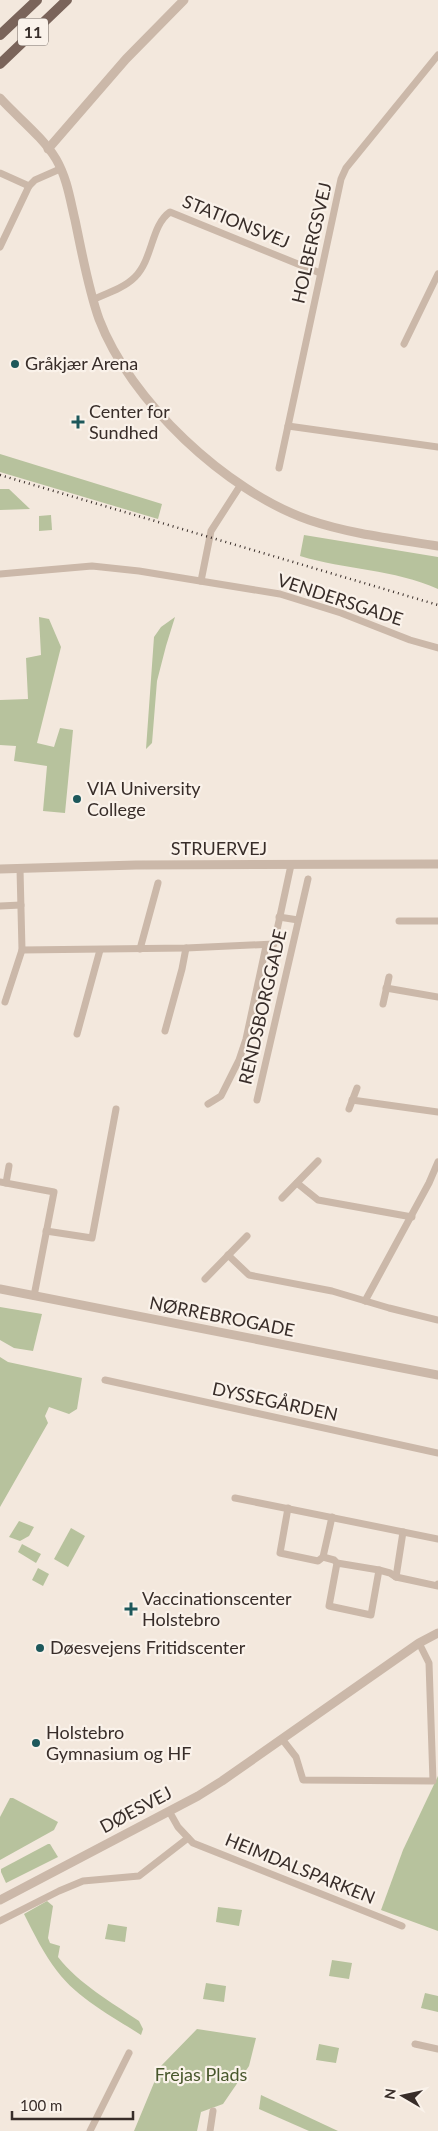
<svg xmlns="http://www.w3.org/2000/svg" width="438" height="2131" viewBox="0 0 438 2131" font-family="Lato,sans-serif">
	<rect width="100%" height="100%" fill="#f3e8dd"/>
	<g fill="#b7c29d">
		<path d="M0,454l162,50 -4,15 -158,-47z"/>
		<path d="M0,489h9l21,20 -30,1z"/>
		<path d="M51,515l1,15 -13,1v-15z"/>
		<path d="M304,535l134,22v32c-44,-20 -93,-19 -138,-33z"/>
		<path d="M39,617l10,2 12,28 -24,96 17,4 6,-19 13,2 -8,83 -22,-2 4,-45 -33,-5 2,-15 -16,-1v-45l28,-1 -2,-41 15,-3z"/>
		<path d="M175,617l-9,29 -9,35 -5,62 -6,6 8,-112 7,-10z"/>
		<path d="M0,1307l42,7 -9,37 -19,-3 -14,-8z"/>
		<path d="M0,1357l8,5 74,16 -5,31 -8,5 -20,-7 -4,9 3,7 -48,84z"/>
		<path d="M19,1521l15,6 -5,9 -9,5 -11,-4z"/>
		<path d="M71,1528l14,8 -17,31 -14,-8z"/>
		<path d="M22,1544l19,10 -5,9 -18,-11z"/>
		<path d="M38,1568l11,6 -6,12 -11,-6z"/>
		<path d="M438,1776v155l-57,-21 22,-60z"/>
		<path d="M10,1798h3l45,24 -4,8 -54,30v-43z"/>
		<path d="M48,1844h2l8,13 -52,26 -5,-11v-3z"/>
		<path d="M47,1901l6,5 -5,32 2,5 10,3 -2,11c21,27 53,45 81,64l4,8 -2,6c-29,-19 -63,-36 -84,-64 -13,-17 -23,-37 -33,-57z"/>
		<path d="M218,1907l24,3 -3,16 -23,-4z"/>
		<path d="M108,1924l19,3 -2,15 -20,-3z"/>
		<path d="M332,1960l20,3 -3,16 -20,-3z"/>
		<path d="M206,1983l20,3 -2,16 -21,-3z"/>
		<path d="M425,1993l13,3v16l-17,-4z"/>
		<path d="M197,2029l59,9 -7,28 -26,38 -22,8 -4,19h-63l27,-65z"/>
		<path d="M319,2044l20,4 -3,15 -20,-3z"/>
		<path d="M261,2095l77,36h-29l-50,-22z"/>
	</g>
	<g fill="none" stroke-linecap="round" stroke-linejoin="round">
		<g stroke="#cbb8a9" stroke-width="7">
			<path d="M0,173l29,13"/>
			<path d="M0,247l29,-61 6,-6 25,-11"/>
			<path d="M94,299c14,-6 30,-11 41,-22 18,-18 16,-52 35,-65l150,61"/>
			<path d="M404,344l34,-70"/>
			<path d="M288,426l150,21"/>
			<path d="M279,468l62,-289 5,-11 92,-113"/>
			<path d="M0,574l92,-8 47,5 141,23 61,19 69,27 28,8"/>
			<path d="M201,581l10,-50 29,-45"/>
			<path d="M20,869l2,81 164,-2 88,-4 17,-79"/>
			<path d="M0,906l21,-1"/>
			<path d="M279,917l19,3"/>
			<path d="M399,921h39"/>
			<path d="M140,949l18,-66"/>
			<path d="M386,988l52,9"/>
			<path d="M5,1002l17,-52"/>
			<path d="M383,1004l6,-27"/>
			<path d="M165,1031l17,-62 4,-21"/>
			<path d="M77,1034l23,-84"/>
			<path d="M257,1100l51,-221"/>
			<path d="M352,1100l86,12"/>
			<path d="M208,1104l13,-8 18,-36 7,-21 20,-93"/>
			<path d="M349,1109l8,-21"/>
			<path d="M0,1182l54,10 -20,104"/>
			<path d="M6,1183l3,-17"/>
			<path d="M297,1183l21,17 94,17"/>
			<path d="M282,1198l36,-37"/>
			<path d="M46,1231l46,7 24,-129"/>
			<path d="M228,1255l21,20 83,16 57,17 49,12"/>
			<path d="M205,1279l42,-43"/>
			<path d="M365,1301l64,-118 9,-21"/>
			<path d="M105,1380l333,73"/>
			<path d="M235,1498l203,41"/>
			<path d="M288,1508l-8,45 38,8 5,-4 9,-40"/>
			<path d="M403,1532l-7,45 42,9v-2"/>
			<path d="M323,1557l11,3 3,3 42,7 -8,45 -42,-9 8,-43"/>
			<path d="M379,1570l11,3 6,4"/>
			<path d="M282,1739l14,18 7,23 130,1 -4,-118 -10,-20"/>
			<path d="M169,1811l9,16 15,16 209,83"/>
			<path d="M0,1921l59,-30 24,-10 56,-5 49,-38"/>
			<path d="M415,2044l23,5"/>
			<path d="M90,2131l39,-78"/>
			<path d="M210,2131l3,-20"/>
		</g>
		<g stroke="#cbb8a9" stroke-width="9">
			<path d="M0,98c18,20 42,38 56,61 11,19 14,40 19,61 7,33 13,68 24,99 31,82 127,172 210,201 41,14 86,19 129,26"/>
			<path d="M48,149l78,-90 58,-59"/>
			<path d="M0,869l136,-4 302,-1"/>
			<path d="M0,1289l438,86"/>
			<path d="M0,1900l198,-104 24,-15 197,-138 19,-10"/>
		</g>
		<g stroke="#7a645a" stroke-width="10">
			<path d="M0,35l37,-35"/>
			<path d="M0,64l67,-64"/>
		</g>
		<path stroke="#382d29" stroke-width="2.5" stroke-dasharray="1 4" stroke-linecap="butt" d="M0,475l438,130"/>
	</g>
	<g fill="#1d585b" stroke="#faf2ea" stroke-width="2">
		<circle cx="15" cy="364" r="5"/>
		<path d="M75.5 414.5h5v5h5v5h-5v5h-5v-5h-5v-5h5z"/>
		<circle cx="77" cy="799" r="5"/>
		<path d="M128.5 1601.5h5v5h5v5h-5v5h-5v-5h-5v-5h5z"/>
		<circle cx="40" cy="1648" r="5"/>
		<circle cx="36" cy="1743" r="5"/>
	</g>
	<g text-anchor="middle" stroke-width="4.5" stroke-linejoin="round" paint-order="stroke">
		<rect fill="#faf2ea" stroke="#726863" stroke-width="1" x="18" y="18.5" width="30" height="27" rx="4"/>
		<g font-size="16" font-weight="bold" fill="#382d29">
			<text x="33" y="38">11</text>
		</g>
		<g font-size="18" fill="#382d29" stroke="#faf2ea">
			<text transform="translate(236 222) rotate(22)" y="6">STATIONSVEJ</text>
			<text transform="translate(312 243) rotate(-77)" y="6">HOLBERGSVEJ</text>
			<text transform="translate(340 600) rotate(18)" y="6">VENDERSGADE</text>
			<text x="219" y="855">STRUERVEJ</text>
			<text transform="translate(263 1007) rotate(-77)" y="6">RENDSBORGGADE</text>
			<text transform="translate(222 1317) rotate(11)" y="6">NØRREBROGADE</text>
			<text transform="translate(275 1402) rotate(12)" y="6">DYSSEGÅRDEN</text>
			<text transform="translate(136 1810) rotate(-28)" y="6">DØESVEJ</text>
			<text transform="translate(300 1869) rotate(22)" y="6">HEIMDALSPARKEN</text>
		</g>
		<g font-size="18" fill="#382d29" stroke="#faf2ea" text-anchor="start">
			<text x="25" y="370">Gråkjær Arena</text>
			<text x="89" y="418">Center for<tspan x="89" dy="21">Sundhed</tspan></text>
			<text x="87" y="795">VIA University<tspan x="87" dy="21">College</tspan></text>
			<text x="142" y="1605">Vaccinationscenter<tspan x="142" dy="21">Holstebro</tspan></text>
			<text x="50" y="1654">Døesvejens Fritidscenter</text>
			<text x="46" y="1739">Holstebro<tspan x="46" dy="21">Gymnasium og HF</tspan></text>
		</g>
		<g font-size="18" fill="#48572c" stroke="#faf2ea">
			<text x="201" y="2081">Frejas Plads</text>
		</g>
	</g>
	<g transform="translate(403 2096) rotate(279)" stroke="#faf2ea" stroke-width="4" paint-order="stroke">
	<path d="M0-4L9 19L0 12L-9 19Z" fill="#382d29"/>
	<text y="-8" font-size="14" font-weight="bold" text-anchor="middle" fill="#382d29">N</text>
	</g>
	<path d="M12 2111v8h121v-8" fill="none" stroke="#382d29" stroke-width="2.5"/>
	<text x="20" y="2111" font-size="15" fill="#382d29" stroke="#faf2ea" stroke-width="4" paint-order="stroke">100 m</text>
</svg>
